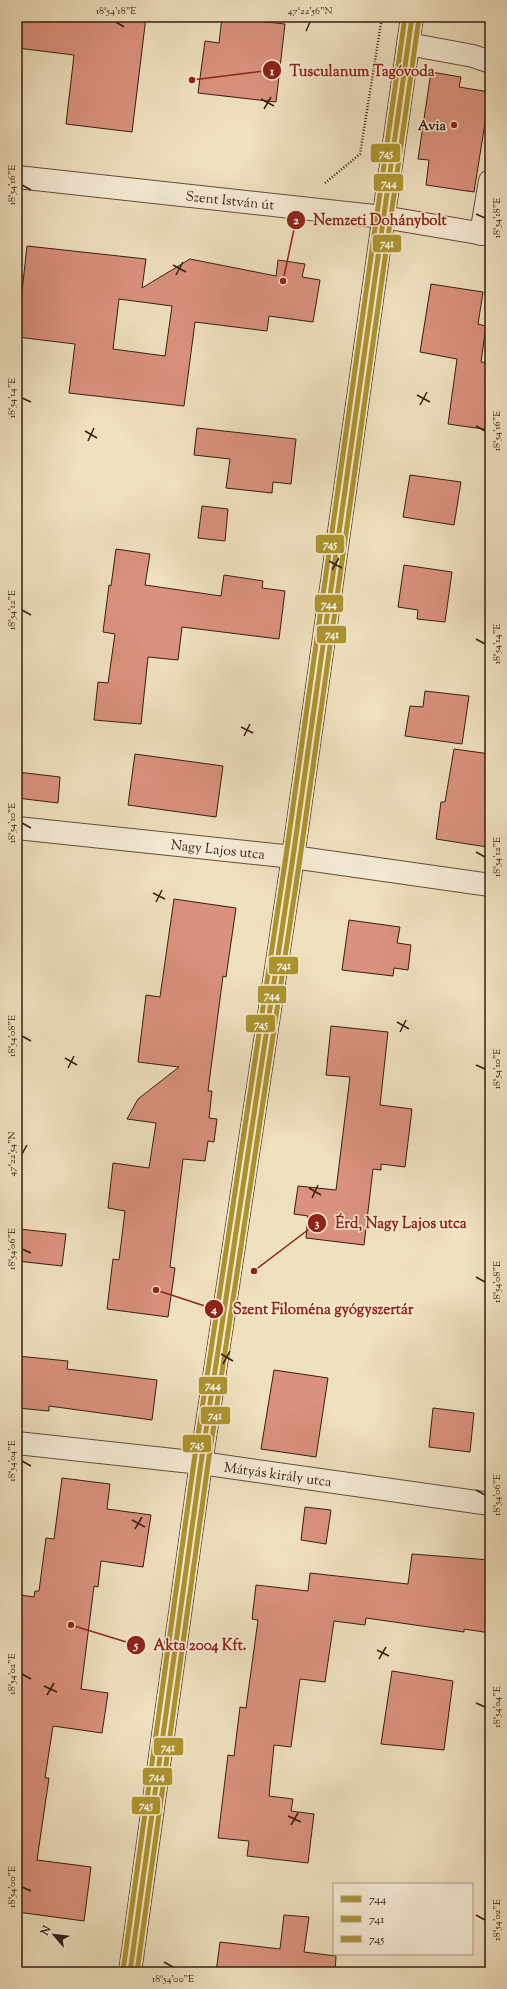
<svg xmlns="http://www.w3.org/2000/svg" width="507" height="1989" viewBox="0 0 507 1989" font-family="'Sorts Mill Goudy',serif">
	<rect width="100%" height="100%" fill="#efe0be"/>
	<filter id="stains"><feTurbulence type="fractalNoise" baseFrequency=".005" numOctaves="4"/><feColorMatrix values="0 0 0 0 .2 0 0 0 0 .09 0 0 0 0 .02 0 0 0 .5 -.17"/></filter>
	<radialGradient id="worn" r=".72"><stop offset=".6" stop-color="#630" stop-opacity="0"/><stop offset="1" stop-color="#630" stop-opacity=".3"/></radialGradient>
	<g fill="#da917d" stroke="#351f0f" fill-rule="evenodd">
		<path d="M17,17h129l-14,115 -66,-8 8,-69 -57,-7z"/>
		<path d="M222,17l63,7 -9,78 -78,-9 7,-52 14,2z"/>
		<path d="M431,72l30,5 -2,10 31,5 -16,100 -48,-7 3,-25 -11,-1z"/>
		<path d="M27,246l119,13 -4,29 48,-29 86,17 2,-16 27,4 -3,13 18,3 -7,42 -44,-6 -2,15 -72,-9 -11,84 -115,-13 6,-49 -58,-7zM119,299l53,7 -7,50 -52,-7z"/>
		<path d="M431,284l52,8 -5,32 8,2 -5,36 9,1v67l-42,-6 9,-65 -37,-7z"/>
		<path d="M197,428l99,11 -5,45 -18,-2 -1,11 -46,-5 4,-29 -36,-4z"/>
		<path d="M410,475l51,7 -7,43 -51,-8z"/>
		<path d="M202,506l26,3 -3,32 -27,-3z"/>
		<path d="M116,549l34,5 -5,31 76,11 3,-21 39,6 -1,7 23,3 -6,48 -97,-12 -4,33 -30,-3 -7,67 -47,-4 4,-38 10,1 7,-49 -12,-2 6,-47 2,1z"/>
		<path d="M404,565l48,7 -7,50 -28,-3 1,-9 -20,-3z"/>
		<path d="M425,691l44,5 -7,48 -57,-8 5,-30 13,1z"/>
		<path d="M454,749l36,5v68l-3,25 -51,-8 5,-37h4z"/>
		<path d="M135,754l88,12 -7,51 -88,-12z"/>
		<path d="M17,772l43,5 -2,26 -41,-5z"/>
		<path d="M174,899l62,9 -10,69 -3,-1 -15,115h4l-3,27 8,1 -3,23 -6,-1 -3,20 -22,-2 -13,108 5,1 -7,49 -61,-8 6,-50 6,1 6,-49 -17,-3 5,-45 36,5 7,-45 -29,-4 11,-20 41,-32 -41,-5 8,-67 14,2z"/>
		<path d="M349,920l51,7 -3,16 14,2 -3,25 -14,-2 -1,8 -51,-6z"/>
		<path d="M331,1026l57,6 -8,73 32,4 -7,58 -24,-3v6l-8,-1 -9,76 -58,-7 2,-22 -14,-2 4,-28 38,4 14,-113 -24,-2z"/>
		<path d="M19,1229l47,5 -4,32 -45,-5z"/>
		<path d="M17,1356l51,5 -1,8 90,11 -5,40 -103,-14v5l-32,-3z"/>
		<path d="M274,1370l54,8 -12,79 -55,-8z"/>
		<path d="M433,1408l41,5 -4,39 -41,-5z"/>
		<path d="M62,1478l48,6 -3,25 44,6 -8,52 -42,-6 -3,26 -4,-1 -13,103 27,4 -6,40 -49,-7 -8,52h4l-12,82 54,7 -7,54 -67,-9v-294l3,-23 14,2 1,-6h4l7,-53 8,1z"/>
		<path d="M305,1507l26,3 -5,34 -25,-4z"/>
		<path d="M412,1554l78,6v73l-26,-4v3l-98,-14 -1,7 -31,-4 -9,61 -25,-3 -9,68 -17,-2 -5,51 24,3 -2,12 23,3 -6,49 -61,-7 2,-15 -31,-3 10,-83 6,1 6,-49 6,1 12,-88 -6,-1 4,-34 52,6 2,-18 98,11z"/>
		<path d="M392,1671l61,10 -9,69 -63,-6z"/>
		<path d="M284,1915l25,2 -5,35 32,4 -1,16h-119l4,-30 60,7z"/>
	</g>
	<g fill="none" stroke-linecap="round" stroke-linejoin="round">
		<g stroke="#644f3b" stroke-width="24">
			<g id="minor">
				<path d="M408,44l65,12 17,6"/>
				<path d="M17,177l366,40 107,18"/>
				<path d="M481,234l9,-53"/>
				<path d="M17,828l276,29 197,28"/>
				<path d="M17,1443l184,20 289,41"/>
				<path d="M130,1972l71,-509 92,-606 119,-840"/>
			</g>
		</g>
		<path stroke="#351f0f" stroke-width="2.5" stroke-dasharray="1 2" stroke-linecap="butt" d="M325,183l35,-29 22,-137"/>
		<use href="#minor" stroke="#f5ebd5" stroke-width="22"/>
		<g stroke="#f5ebd5" stroke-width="8">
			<path id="bus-1" d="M130,1972l71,-509 92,-606 119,-840"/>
		</g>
		<g stroke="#f5ebd5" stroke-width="8">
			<path id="bus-2" d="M137,1972l71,-508 92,-606 119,-840"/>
		</g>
		<g stroke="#f5ebd5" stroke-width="8">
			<path id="bus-3" d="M123,1971l71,-509 92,-606 119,-839"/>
		</g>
		<use href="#bus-1" stroke="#ac932e" stroke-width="5"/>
		<use href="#bus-2" stroke="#ac932e" stroke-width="5"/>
		<use href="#bus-3" stroke="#ac932e" stroke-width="5"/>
	</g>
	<path fill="none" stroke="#351f0f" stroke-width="1.5" d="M116,22l8,5M306,31l4,-9M261,99l13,7M264,109l7,-12M22,185l9,5M476,214l9,4M173,265l13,7M176,275l7,-13M417,395l13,7M22,398l9,4M420,405l7,-13M476,426l9,5M85,431l12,7M88,441l6,-13M329,561l13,7M332,570l7,-12M22,610l9,5M476,639l9,5M241,727l12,6M244,736l6,-12M22,823l9,5M476,852l9,5M153,893l12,6M156,902l6,-12M397,1022l12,7M400,1032l6,-12M22,1036l9,5M65,1058l12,7M476,1065l9,4M68,1068l6,-12M22,1154l5,-9M309,1188l12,7M312,1198l6,-13M22,1249l9,4M476,1277l9,5M221,1354l12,7M223,1364l7,-13M22,1461l9,5M476,1490l9,5M132,1520l13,7M135,1529l7,-12M377,1650l12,6M379,1659l7,-12M22,1674l9,5M44,1686l13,6M47,1695l7,-12M476,1703l9,4M288,1816l13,6M291,1825l7,-12M22,1887l9,4M476,1915l9,5M164,1962l9,5"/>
	<circle fill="#8f2418" stroke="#f5ebd5" stroke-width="1.5" cx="454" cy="125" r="4"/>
	<g text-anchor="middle" stroke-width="3" stroke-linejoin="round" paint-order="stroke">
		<g font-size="14" font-weight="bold" fill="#351f0f" stroke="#f5ebd5" text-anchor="end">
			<text x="446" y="130">Avia</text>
		</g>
		<g font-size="14" fill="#351f0f" stroke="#f5ebd5">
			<text transform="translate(230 200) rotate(6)" y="5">Szent István út</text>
			<text transform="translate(218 849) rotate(6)" y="5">Nagy Lajos utca</text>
			<text transform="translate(278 1474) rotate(8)" y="5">Mátyás király utca</text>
		</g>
	</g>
	<path fill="none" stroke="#8f2418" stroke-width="1.5" d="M192 80L272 70M283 281L296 220M254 1271L317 1223M156 1290L214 1309M71 1625L136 1645"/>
	<g fill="#8f2418" stroke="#f5ebd5" stroke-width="1.5">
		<circle cx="192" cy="80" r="4"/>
		<circle cx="283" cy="281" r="4"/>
		<circle cx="254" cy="1271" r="4"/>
		<circle cx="156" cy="1290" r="4"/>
		<circle cx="71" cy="1625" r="4"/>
		<circle cx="272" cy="70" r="10"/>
		<circle cx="296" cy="220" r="10"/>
		<circle cx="317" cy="1223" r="10"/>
		<circle cx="214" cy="1309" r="10"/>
		<circle cx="136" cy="1645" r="10"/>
	</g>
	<g font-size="12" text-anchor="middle" font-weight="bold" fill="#fff">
		<text x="272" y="75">1</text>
		<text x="296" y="224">2</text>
		<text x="317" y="1227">3</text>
		<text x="214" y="1313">4</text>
		<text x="136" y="1649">5</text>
	</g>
	<g font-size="15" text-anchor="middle" font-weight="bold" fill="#8f2418" stroke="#f5ebd5" stroke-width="3" stroke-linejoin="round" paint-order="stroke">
		<text x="362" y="76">Tusculanum Tagóvoda</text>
		<text x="380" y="225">Nemzeti Dohánybolt</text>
		<text x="401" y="1228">Érd, Nagy Lajos utca</text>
		<text x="323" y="1314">Szent Filoména gyógyszertár</text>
		<text x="200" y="1650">Akta 2004 Kft.</text>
	</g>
	<g stroke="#f5ebd5" stroke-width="1.5">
		<rect x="370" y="143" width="31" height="20" rx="4" fill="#ac932e"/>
		<rect x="373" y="173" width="31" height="19" rx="4" fill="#ac932e"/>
		<rect x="372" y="234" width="30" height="19" rx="4" fill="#ac932e"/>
		<rect x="315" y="534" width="30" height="20" rx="4" fill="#ac932e"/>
		<rect x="314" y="594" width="30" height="19" rx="4" fill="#ac932e"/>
		<rect x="316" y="625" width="31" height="19" rx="4" fill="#ac932e"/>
		<rect x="268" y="956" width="31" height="19" rx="4" fill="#ac932e"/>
		<rect x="257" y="985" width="30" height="19" rx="4" fill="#ac932e"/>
		<rect x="245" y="1014" width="31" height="19" rx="4" fill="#ac932e"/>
		<rect x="198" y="1376" width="30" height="19" rx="4" fill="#ac932e"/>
		<rect x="200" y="1406" width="31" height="19" rx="4" fill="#ac932e"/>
		<rect x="182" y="1434" width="30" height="19" rx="4" fill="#ac932e"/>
		<rect x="153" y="1737" width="31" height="19" rx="4" fill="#ac932e"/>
		<rect x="142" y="1767" width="31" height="19" rx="4" fill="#ac932e"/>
		<rect x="131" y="1796" width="30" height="19" rx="4" fill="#ac932e"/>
	</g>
	<g font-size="11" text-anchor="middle" font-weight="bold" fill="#fff">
		<text x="386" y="157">745</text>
		<text x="389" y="187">744</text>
		<text x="387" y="247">741</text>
		<text x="330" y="548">745</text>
		<text x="329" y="608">744</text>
		<text x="332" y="638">741</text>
		<text x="284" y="969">741</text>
		<text x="272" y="999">744</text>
		<text x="261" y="1028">745</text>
		<text x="213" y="1389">744</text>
		<text x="215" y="1419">741</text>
		<text x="197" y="1448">745</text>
		<text x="168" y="1751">741</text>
		<text x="157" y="1780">744</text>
		<text x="146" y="1809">745</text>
	</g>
	<rect width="507" height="1989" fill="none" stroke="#efe0be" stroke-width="44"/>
	<rect x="333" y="1883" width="140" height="72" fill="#f5ebd5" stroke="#a89986"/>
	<rect x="341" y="1896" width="20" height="6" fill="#ac932e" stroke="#a89986"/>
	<text x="369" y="1903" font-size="12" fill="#351f0f">744</text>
	<rect x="341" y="1916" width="20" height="6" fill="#ac932e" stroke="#a89986"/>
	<text x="369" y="1923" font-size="12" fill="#351f0f">741</text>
	<rect x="341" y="1936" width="20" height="6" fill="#ac932e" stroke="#a89986"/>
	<text x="369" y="1943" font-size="12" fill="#351f0f">745</text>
	<g transform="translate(54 1935) rotate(298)" stroke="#f5ebd5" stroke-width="3" paint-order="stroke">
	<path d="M0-3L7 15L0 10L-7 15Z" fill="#351f0f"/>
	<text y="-6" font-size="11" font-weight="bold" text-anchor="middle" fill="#351f0f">N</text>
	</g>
	<rect x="22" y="22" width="463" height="1945" fill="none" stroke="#351f0f" stroke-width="1.5"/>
	<g font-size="10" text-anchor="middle" fill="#351f0f">
		<text x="116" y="14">18°54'18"E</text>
		<text x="310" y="14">47°22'56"N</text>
		<text transform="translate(11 185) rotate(-90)" y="4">18°54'16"E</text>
		<text transform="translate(496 218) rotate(-90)" y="4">18°54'18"E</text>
		<text transform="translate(11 398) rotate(-90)" y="4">18°54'14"E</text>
		<text transform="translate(496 431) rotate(-90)" y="4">18°54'16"E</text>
		<text transform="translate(11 610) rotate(-90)" y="4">18°54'12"E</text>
		<text transform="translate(496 644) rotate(-90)" y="4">18°54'14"E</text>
		<text transform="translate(11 823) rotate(-90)" y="4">18°54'10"E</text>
		<text transform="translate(496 857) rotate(-90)" y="4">18°54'12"E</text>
		<text transform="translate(11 1036) rotate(-90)" y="4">18°54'08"E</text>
		<text transform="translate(496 1069) rotate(-90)" y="4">18°54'10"E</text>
		<text transform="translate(11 1154) rotate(-90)" y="4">47°22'54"N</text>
		<text transform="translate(11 1249) rotate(-90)" y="4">18°54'06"E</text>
		<text transform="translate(496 1282) rotate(-90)" y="4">18°54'08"E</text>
		<text transform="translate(11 1461) rotate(-90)" y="4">18°54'04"E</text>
		<text transform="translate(496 1495) rotate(-90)" y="4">18°54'06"E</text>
		<text transform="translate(11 1674) rotate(-90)" y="4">18°54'02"E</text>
		<text transform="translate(496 1707) rotate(-90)" y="4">18°54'04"E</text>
		<text transform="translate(11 1887) rotate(-90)" y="4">18°54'00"E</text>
		<text transform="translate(496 1920) rotate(-90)" y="4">18°54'02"E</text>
		<text x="173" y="1982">18°54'00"E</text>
	</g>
	<rect width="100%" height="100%" filter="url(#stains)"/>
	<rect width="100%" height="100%" fill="url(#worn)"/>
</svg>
